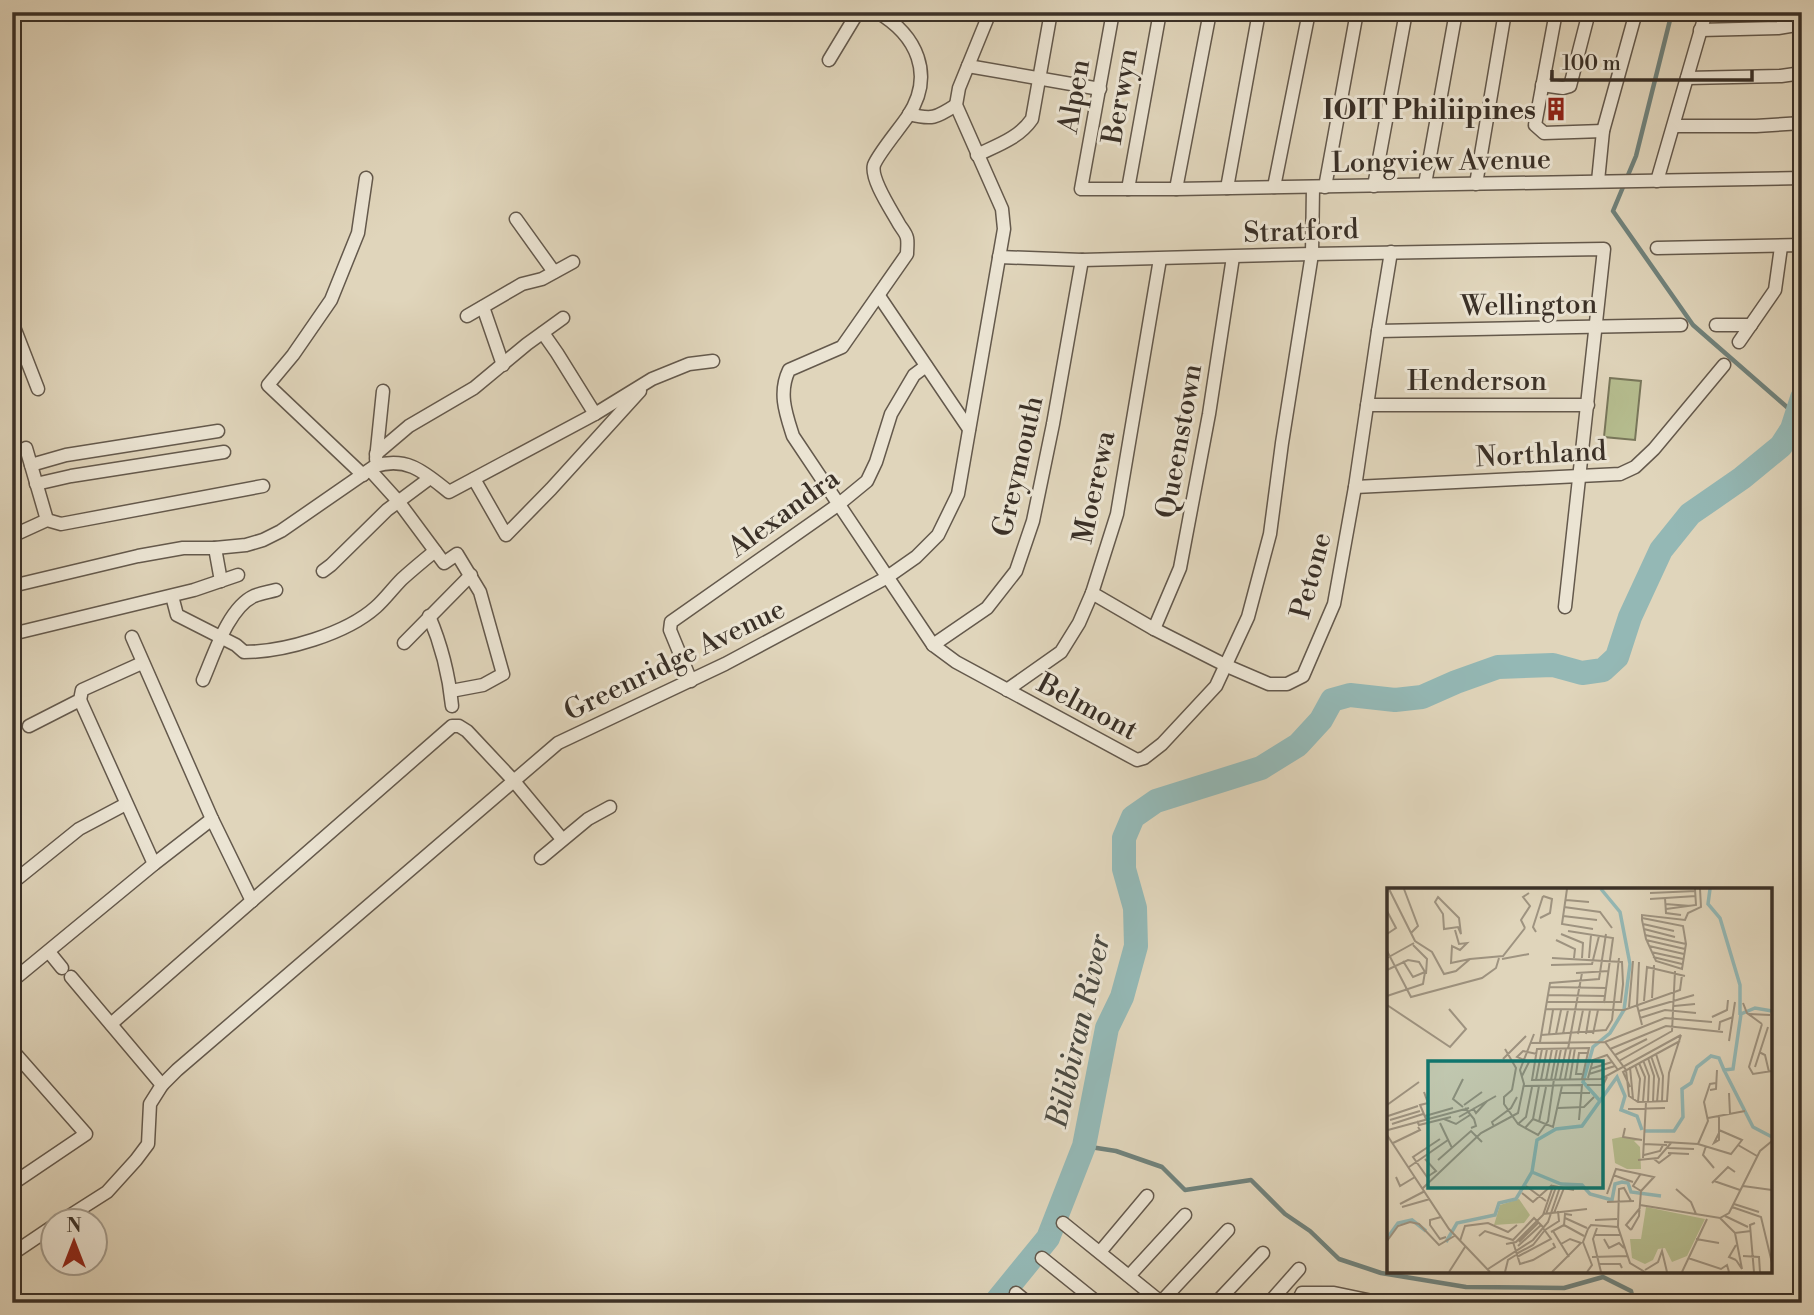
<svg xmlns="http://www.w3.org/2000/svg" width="1814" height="1315" viewBox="0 0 1814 1315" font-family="'Libre Bodoni',serif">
	<rect width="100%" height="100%" fill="#e0d5bb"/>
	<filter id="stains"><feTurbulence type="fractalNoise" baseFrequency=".00286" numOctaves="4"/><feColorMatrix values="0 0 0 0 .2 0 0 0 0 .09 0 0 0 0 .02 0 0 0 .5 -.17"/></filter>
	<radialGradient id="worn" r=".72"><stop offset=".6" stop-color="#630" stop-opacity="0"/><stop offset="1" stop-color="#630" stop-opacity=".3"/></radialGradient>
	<path fill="#b5bc8e" stroke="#78765a" stroke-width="2" d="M1610,378l31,3 -6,59 -31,-3z"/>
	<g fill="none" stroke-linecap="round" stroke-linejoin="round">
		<g stroke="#70827c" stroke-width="4.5">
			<path d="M1672,12l-36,144 -23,55 80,114 103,90"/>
			<path d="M1084,1146l32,5 46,16 23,23 66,-10 34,34 25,17 29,28 42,14 85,14 98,1 39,-11 28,14 3,12"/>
		</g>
		<path stroke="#94b8b5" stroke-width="24" d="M995,1303l53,-65 36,-92 23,-118 15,-31 14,-51 -1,-38 -11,-39v-31l9,-21 23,-16 105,-33 37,-23 23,-25 11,-20 18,-5 45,5 27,-3 34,-15 42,-15 55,-2 29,8 21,-3 14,-13 13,-40 31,-67 29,-36 52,-36 39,-32 11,-17 10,-31"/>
		<g stroke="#64594c" stroke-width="15">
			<g id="minor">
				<path d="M877,12c40,23 58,63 31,104 -8,12 -30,38 -34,49 -4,14 18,46 25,59 3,5 7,9 8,14 1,5 0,11 0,16l-65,93 -53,23c-11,23 -3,44 4,66l140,209 23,17 181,98 7,-2 18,-14 54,-58 32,-69 22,-83 12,-91 30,-189 1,-67"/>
				<path d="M1113,12l-32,177h95l626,-11"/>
				<path d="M1556,12l-21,113 9,8 59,-2"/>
				<path d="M1700,30l78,-2 24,-4"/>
				<path d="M829,60l29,-48"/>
				<path d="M968,66l132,23"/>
				<path d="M1687,78l94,-2 21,-3"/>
				<path d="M1542,85l21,3 7,-2 19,-74"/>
				<path d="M909,114c23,6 27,4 47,-9"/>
				<path d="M1674,126h82l46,-3"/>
				<path d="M977,155c21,-10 42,-17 55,-36l19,-107"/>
				<path d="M1598,181l5,-50 33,-119"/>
				<path d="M1657,181l49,-169"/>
				<path d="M1425,184l31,-172"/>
				<path d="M1476,184l29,-172"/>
				<path d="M1374,186l32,-174"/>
				<path d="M1274,187l35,-175"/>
				<path d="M1325,187l32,-175"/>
				<path d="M1227,188l32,-176"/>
				<path d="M1128,189l32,-177"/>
				<path d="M1176,189l34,-177"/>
				<path d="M516,219l38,53"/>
				<path d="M1657,248l145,-3"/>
				<path d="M999,257l83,3 230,-6 292,-5 -39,358"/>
				<path d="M879,296l90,133"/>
				<path d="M483,307l20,58"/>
				<path d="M467,316l55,-32 20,-5 31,-17"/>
				<path d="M12,322l26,67"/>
				<path d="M1716,325h35"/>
				<path d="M1378,331l303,-6"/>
				<path d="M543,333l14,20 38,61"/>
				<path d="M1739,342l36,-52 6,-43"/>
				<path d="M1367,405h221"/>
				<path d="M26,448l21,72"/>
				<path d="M376,454l33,-28 65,-38 53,-44 36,-26"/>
				<path d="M376,459l7,-68"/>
				<path d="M31,465l35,-10 152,-24"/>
				<path d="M370,470l28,31 46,62 13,-9 23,38 23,82 -20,11 -32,6"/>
				<path d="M363,475l-95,-90 25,-30 38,-55 27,-67 8,-55"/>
				<path d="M474,479l32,56 45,-46 89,-98"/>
				<path d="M36,484l35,-8 153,-24"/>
				<path d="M1355,487l265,-13 15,-7 19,-18 70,-84"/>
				<path d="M12,536l35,-16 14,4 202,-38"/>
				<path d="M215,548l6,33"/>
				<path d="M323,571l8,-6 56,-55 43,-32"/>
				<path d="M12,586l126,-30 45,-8h32l31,-3 17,-5 18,-9 94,-65c33,-10 50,7 74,26l146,-78 57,-35 37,-15 24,-3"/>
				<path d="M1092,593l62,36 73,37 42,18h18l16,-8 31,-72 21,-117 23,-156 13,-79"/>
				<path d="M172,596l5,19 59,30 8,7c40,0 102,-18 132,-45 9,-8 17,-19 26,-28 11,-10 22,-19 33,-28"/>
				<path d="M429,616c12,28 20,60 23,90"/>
				<path d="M1154,629l26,-61 29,-154 24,-157"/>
				<path d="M12,634l182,-44 44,-15"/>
				<path d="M132,637l80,182 40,82"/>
				<path d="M404,643l67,-68"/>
				<path d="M933,645l54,-37 29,-37 17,-50 20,-97 29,-164"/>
				<path d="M203,680c11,-25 25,-72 51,-84 7,-3 15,-4 22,-6"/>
				<path d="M691,681l-21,-51 1,-8 168,-118 28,-23 9,-19 15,-48 23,-39 12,-9"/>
				<path d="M1007,690l54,-38 18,-29 13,-30 25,-79 43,-255"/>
				<path d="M80,700l74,164"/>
				<path d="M29,726l51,-26 2,-10 60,-27"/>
				<path d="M541,858l47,-39 22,-12"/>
				<path d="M12,883l67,-54 47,-25"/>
				<path d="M49,952l13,16"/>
				<path d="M71,977l91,108"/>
				<path d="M12,981l142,-117 58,-45"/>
				<path d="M111,1024l341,-298h7l8,5 46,49 49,59"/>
				<path d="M12,1050l74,84 -74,50"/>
				<path d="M63,1220l44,-28 29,-32 12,-16 2,-40 12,-19 15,-15 381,-327 167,-79 161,-86 30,-21 22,-22 20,-41 46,-265 -2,-20 -46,-104 3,-17 31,-76"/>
				<path d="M1063,1223l99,80"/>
				<path d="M1100,1252l47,-56"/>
				<path d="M12,1254l40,-27"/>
				<path d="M1042,1258l56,45"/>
				<path d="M1129,1276l56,-61"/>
				<path d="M1016,1293l12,10"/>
				<path d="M1161,1302l67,-72"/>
				<path d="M1216,1303l47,-50"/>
				<path d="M1269,1303l30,-34"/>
				<path d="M1297,1303l5,-10h32l48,10"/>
			</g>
		</g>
		<use href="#minor" stroke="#ebe4d3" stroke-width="12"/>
	</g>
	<defs>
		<g id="building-bare" transform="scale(1.89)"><path d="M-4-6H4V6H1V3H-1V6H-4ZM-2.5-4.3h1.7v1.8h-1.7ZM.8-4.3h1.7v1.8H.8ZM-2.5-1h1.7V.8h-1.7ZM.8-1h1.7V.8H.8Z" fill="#8f2418" stroke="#ebe4d3" stroke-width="2.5" paint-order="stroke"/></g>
	</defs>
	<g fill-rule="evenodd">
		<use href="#building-bare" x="1556" y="109"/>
	</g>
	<g text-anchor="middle" stroke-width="6" stroke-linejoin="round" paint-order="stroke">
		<g font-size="28" fill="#3a3027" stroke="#ebe4d3">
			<text transform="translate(1073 96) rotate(-80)" y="10">Alpen</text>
			<text transform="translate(1119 96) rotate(-80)" y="10">Berwyn</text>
			<text transform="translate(1441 160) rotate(-1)" y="10">Longview Avenue</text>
			<text transform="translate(1301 230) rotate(-2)" y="10">Stratford</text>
			<text transform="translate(1529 304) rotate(-1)" y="10">Wellington</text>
			<text x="1477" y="390">Henderson</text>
			<text transform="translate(1178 441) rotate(-80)" y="10">Queenstown</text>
			<text transform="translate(1541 453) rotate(-3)" y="10">Northland</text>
			<text transform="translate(1017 466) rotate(-77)" y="10">Greymouth</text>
			<text transform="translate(1093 487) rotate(-78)" y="10">Moerewa</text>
			<text transform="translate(783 512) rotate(-36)" y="10">Alexandra</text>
			<text transform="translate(1310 575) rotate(-75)" y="10">Petone</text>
			<text transform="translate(674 659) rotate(-26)" y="10">Greenridge Avenue</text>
			<text transform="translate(1088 706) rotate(28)" y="10">Belmont</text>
		</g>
		<g font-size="28" font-weight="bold" fill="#3a3027" stroke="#ebe4d3" text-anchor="end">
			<text x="1536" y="119">IOIT Philiipines</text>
		</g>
		<g font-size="30" font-style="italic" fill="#4c4b43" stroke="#ebe4d3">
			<text transform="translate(1078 1031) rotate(-77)" y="10">Bilibiran River</text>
		</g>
	</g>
	<g transform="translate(1387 888)">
		<rect width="385" height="385" fill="#e0d5bb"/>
		<path d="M234,249l20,3 -7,1 6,6 1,22h-14l-12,-6 -3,-24zM132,311l11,16 -6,8 -30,2 6,-20zM259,319l59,12 -18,37 -15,6 -7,-14 -7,1 -5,11 -8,4 -13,-6 -2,-19h11z" fill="#b5bc8e"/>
		<path fill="none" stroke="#94b8b5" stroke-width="3.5" d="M214,1l19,23 10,52 -6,46 -14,23 -17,14 -10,35 18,20M323,1l-2,15 12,14 20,67v30M337,182l29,57 19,10M257,243h30l9,-14 -1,-28 9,-6 6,-16 14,-11 8,2 5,12 9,-1 8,-55 14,-6 17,3M145,284l29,12 21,1 8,9 22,6 3,-16 7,-2 6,1 3,9 30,4M1,349l10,-14 14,-3 14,11M59,354l11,-19 38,-8 4,-12 17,-4 16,-27 5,-32 19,-11 26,-3 35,-49 8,19 -4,14 16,6 5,14"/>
		<path fill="none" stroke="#9e9380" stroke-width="2" d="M2,1l26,52 17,11 12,22 12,-3 14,-12 -19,4 1,-17 8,4 7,-7 -8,1 -4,-14M17,1l14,37 -7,7M180,1l-5,35 31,5M263,5l46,-2M51,9l21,21 2,16 -3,-7 -14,2 -1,-15 -8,-12zM278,10l1,15 15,2M263,11l46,-3M179,12l23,2M278,16l26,2M177,19l36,5 12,16M279,21l30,-4 -1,-16M0,23l9,17 -9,6M176,28l34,4M153,30l10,-5 2,-14 -9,-3M255,30l41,8 3,18 -4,25 -26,-8 -10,-22 -4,-19v-5l43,5 3,-7 13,-6 -1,-18M256,36l31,7M138,40l-4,-8 9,-14 -7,-9 6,-4M257,41l31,8M181,43l45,7 -9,65M149,44l-3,-5 10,-31M174,46l22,9 -1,15M258,47l41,9M169,52l19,9 -1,9M259,52l39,9M26,57l14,14 -1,15M262,58l35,8M0,63l24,46 71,-19 14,-10 3,-10M264,64l32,7M266,69l29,7M0,70l27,-15M202,70l2,-23M83,71l33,-3 22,-28M115,71l27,-5M16,73l10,16 12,-5M252,74l-2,43 5,20M164,77l41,-1 7,-28M0,82l21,-10 11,2 6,10M189,85l33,-2M162,99l57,1M161,107l57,1M0,108l36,-12 2,-12M265,110l2,-33M257,113l3,-34 38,9M160,114h74l2,-18 -1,-22 -70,-4M356,115l4,10 15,11M0,117l63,42 16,-18 -17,-20M287,118l21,-2M242,119l4,-46M158,121l79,1 56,-20 2,-15M252,123l55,-16M362,126l21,1M325,129l15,-7 1,-10M253,130l25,-8 31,3M375,136l-13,43 4,7 19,-3M332,142l1,-8 13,-5M385,143v32M162,146l4,-24M169,146l5,-24M176,146l5,-24M191,146l5,-24M199,146l4,-24M206,146l5,-24M154,147l65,-5 6,-10 7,-62M342,153l6,-39M153,154l10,-59 49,-4 7,-45M218,154l21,28 3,26 9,6 29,-1 2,-28 12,-38M144,155l74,-1 60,-24 47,4M118,161l11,19 -4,22M181,161l14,-76M223,161l56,-23 57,6M372,164l6,3 4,17M269,166l7,22 -1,25M228,167l32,-16M264,168l8,23 -2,23M261,170l6,18 -1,26M116,171l23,-23M256,172l6,16 -1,26M232,173l53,-30 3,-60M252,175l6,14 -2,25M248,177l5,14 -2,23M243,179l3,32M368,179l13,-40M203,181l22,-7M195,186h-6l3,-21h9M202,186l26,-8M135,188l7,-14 -12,-5 6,-6 14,3M201,190l5,-18 14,-5 11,15M168,191l6,-30M173,191l6,-30M178,191l6,-31M183,191l5,-31M195,191l7,-31 -52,1 -5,31 69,-1 80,-44M149,192l6,-31M154,192l6,-31M159,192l6,-31M164,192l6,-31M200,197h16l4,-8M137,198l58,-1 -3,35M243,199l-7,-15 57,-31M125,202l-8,7v7l14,20 20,11 10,-14 6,-42M323,202l6,-1 1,-19M37,204l4,11 -8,2 6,14M173,205h30M342,205l1,21M0,217l32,-23M77,217l18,-13M76,219l-10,-8 10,-20M78,220l9,11 2,7 -5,2M86,220l3,5 11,-12M171,220l26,-1 10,-10M241,221l37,-1M1,228l30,-10M38,228l28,-8M72,229l37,-21M321,230l37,-7M57,231l12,5 14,-9M146,231l20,8 9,-41M3,232l30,-9M30,233l2,4 32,-8M152,234l7,-35M53,235l12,25M5,236l31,-10M131,236l8,-7 6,-30M107,239l-2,-5 19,-14 6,-11M138,240l8,-9 6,-33M238,240l-2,9 19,3M1,242l81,-22M332,245l-5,10 5,-3v-9M0,247l62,94 41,43M277,254l34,2 33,10 11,-14 -23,-10v-15M6,255l27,-13 -2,-3M256,256l24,1M311,256l10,-23 -4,-19 6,-18 6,-1M351,257l19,11M319,258l-3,9 11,13M281,260l26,1M281,265l21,1M257,267l16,-4 3,-6M256,270l3,-56M38,271l11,12 -9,6 -14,-20 27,-18M267,271l5,4 12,-9M51,272l33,-29 11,11M251,272l20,-2 13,-15M22,279l39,-27M226,287l20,7M253,287l-7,11 8,5M9,289l4,9 15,-9M327,293l26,9M325,295l16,-16 7,5M139,298l20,15M356,298l29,4M36,300l58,-55 37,-20 6,-29 -4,-14 14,-36M289,301l15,13 5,12M135,305l11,9 19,-17M220,306l9,-25 38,8 -13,14M244,313l-7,-13 -5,1 -1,38 12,36 15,9M220,314l27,-1M13,316l25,-13M347,316l25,8M253,317l80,13 9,-5 31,-62 12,-10M15,319l28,-8M345,319l29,10 11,46M167,325l10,-25M156,326l44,-5M159,326l10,-27M338,328l23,11M54,329l-11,3v5l10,14 6,-2M178,330l22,10M333,330l15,15 16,-2M208,332l22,-1M177,337l20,11M210,340l-4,11 8,33M158,342l14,-9 -1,-10M244,342l8,-14 2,-25M244,342l-5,-5 14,-17M166,343l16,26M164,344l13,-7 1,-11 7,1M348,345l7,36 -6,-9M207,347h26M92,348l6,-5 28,9 21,-22 9,9M217,351l5,9 10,-5 5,5M309,351l23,4M0,353l11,-15 12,-4 9,2 20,21 17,-10M73,353l5,-15 23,-3 20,9 9,-7M126,354l7,22 13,-4 22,-13 -2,-4M132,354l19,-19M119,356l10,-2 27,-27 10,-29 21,4M349,357l-7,12 7,3M131,358l23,-21M129,366l17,-9 12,-15M356,368l16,1 1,15M130,369l34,-18 -8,-11M205,369l35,-1M301,370l33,11 6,-4 2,7M212,376h21l2,4M101,381l45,-29 15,-18 12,-35M258,382l13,-8 4,-11 5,21M62,384l16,-25M118,384l3,-12 8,-5M165,384l29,-29 -11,-4 -9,5M200,384l5,-7 -9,-23 5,-13 3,-4 27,2M295,384l25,-53M367,384l-4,-47 5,-2"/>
		<path fill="#0f766e" fill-opacity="0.15" stroke="#0f766e" stroke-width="3.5" d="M41,173h175v127h-175z"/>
		<rect width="385" height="385" fill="none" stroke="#3a3027" stroke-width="3.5"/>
	</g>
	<rect width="1814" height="1315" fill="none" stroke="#e0d5bb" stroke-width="42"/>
	<rect x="14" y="14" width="1786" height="1287" fill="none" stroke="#3a3027" stroke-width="3.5"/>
	<rect x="21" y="21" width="1772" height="1273" fill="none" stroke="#3a3027" stroke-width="2"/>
	<g transform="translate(74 1242)"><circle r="33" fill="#ebe4d3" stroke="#a49c8e" stroke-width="2"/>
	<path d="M0-5L12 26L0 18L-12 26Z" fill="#8f2418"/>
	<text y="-10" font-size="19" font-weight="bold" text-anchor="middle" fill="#3a3027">N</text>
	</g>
	<path d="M1552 70v10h200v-10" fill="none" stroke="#3a3027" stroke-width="3.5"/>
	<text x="1562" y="70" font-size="21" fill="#3a3027" stroke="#ebe4d3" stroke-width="5" paint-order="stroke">100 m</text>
	<rect width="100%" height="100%" filter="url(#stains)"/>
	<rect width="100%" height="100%" fill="url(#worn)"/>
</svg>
